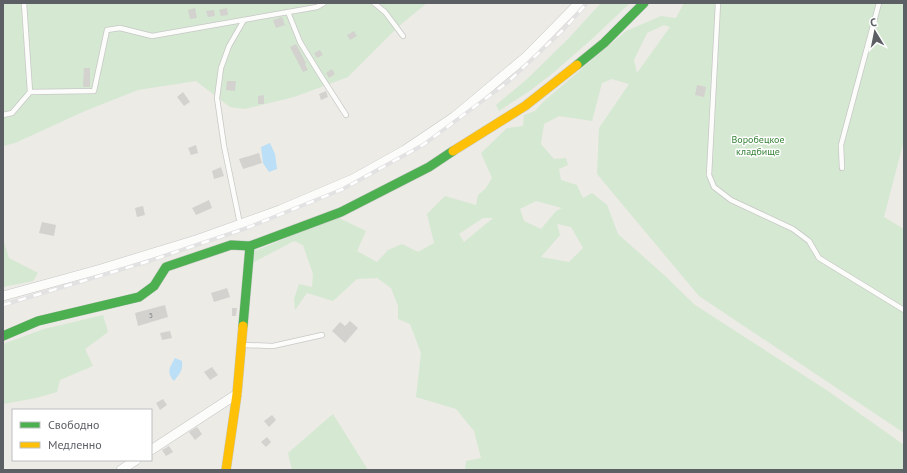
<svg xmlns="http://www.w3.org/2000/svg" width="907" height="473" viewBox="0 0 907 473" font-family="'PT Sans',sans-serif">
	<rect width="100%" height="100%" fill="#ecebe6"/>
	<g fill="#d5e8d2" fill-rule="evenodd">
		<path d="M3,3h424l-28,23 -51,51 -54,20 -49,12 -15,-2 -34,-26 -58,9 -53,21 -70,32 -12,3z"/>
		<path d="M601,3h29l-37,35 -40,35 -22,17 -32,21 -3,-6 30,-25 42,-41z"/>
		<path d="M684,3h220v137l-20,77 20,12v204l-205,-137 -102,-122 2,-46 30,-44 -17,-5 -10,4 -10,38 -33,-5 -15,8 -3,20 13,15 12,-1 2,7 -9,4 2,11 16,5 6,13 9,-5 15,12 11,29 46,41 31,30 133,86 76,54v25h-439l1,-9 15,-3 -7,-27 -18,-22 -40,-12 5,-44 -11,-29 -12,-5v-13l-7,-18 -14,-10 -20,1 -24,22 -26,-8 -12,17 -1,-11 5,-15 13,3 1,-13 -10,-29 -9,-4 -40,21 1,-11 82,-34 29,14 -9,20 20,11 11,-12 14,-6 16,8 16,-9 -7,-29 18,-18 31,9 2,-10 8,-7 6,-10 -11,-25 26,-25 16,-2 1,-11 11,-4 8,-9 83,-71 35,-15 15,2zM664,25l6,2 -33,46 -3,-13 13,-27zM536,201l26,7 -6,3 -15,18 -17,-8 -4,-12zM483,218h10l-29,24 -5,-8zM557,224l14,3 12,21 -14,14 -28,-5 19,-22z"/>
		<path d="M3,239l6,19 29,15 -5,8 -30,6z"/>
		<path d="M103,315l5,17 -23,17 8,17 -33,14 -3,12 -21,6 -33,6v-60l41,-15z"/>
		<path d="M333,414l35,56h-76l-4,-17z"/>
	</g>
	<g fill="#badff6">
		<path d="M270,143l5,11 2,15 -8,3 -6,-9 -2,-16z"/>
		<path d="M175,358l7,3c1,10 -2,12 -8,20 -8,-9 -4,-14 1,-23z"/>
	</g>
	<g fill="#d3d2cf">
		<path d="M195,8l2,10 -7,1 -2,-9z"/>
		<path d="M227,8l1,7 -7,1 -2,-6z"/>
		<path d="M214,10l1,6 -7,1 -2,-6z"/>
		<path d="M282,17l3,8 -9,3 -3,-8z"/>
		<path d="M354,31l3,5 -7,4 -3,-5z"/>
		<path d="M296,44l10,19 -1,1 3,6 -5,2 -13,-25z"/>
		<path d="M320,50l3,5 -6,3 -3,-5z"/>
		<path d="M84,68h6v19h-7z"/>
		<path d="M332,69l3,5 -6,4 -3,-5z"/>
		<path d="M227,81h9l-1,10 -9,-1z"/>
		<path d="M697,85l9,2 -2,10 -9,-2z"/>
		<path d="M326,91l2,6 -7,3 -2,-6z"/>
		<path d="M183,92l7,10 -6,4 -7,-9z"/>
		<path d="M264,95v9h-6v-8z"/>
		<path d="M196,145l2,8 -7,2 -3,-7z"/>
		<path d="M259,153l3,10 -19,6 -4,-10z"/>
		<path d="M221,167l3,9 -10,3 -2,-8z"/>
		<path d="M209,200l3,8 -16,7 -4,-7z"/>
		<path d="M143,206l2,9 -8,2 -2,-9z"/>
		<path d="M42,222l14,3 -2,11 -15,-3z"/>
		<path d="M227,288l3,9 -16,5 -3,-9z"/>
		<path d="M165,305l3,12 -30,9 -3,-13z"/>
		<path d="M232,308h5l-1,8h-4z"/>
		<path d="M350,321l8,7 -13,15 -13,-12 8,-9 5,4z"/>
		<path d="M170,331l2,7 -10,2 -2,-7z"/>
		<path d="M212,367l6,8 -8,5 -6,-8z"/>
		<path d="M163,399l4,6 -7,5 -4,-7z"/>
		<path d="M272,415l4,5 -7,7 -5,-6z"/>
		<path d="M197,427l5,7 -7,6 -6,-8z"/>
		<path d="M267,437l4,5 -5,5 -5,-5z"/>
		<path d="M169,446l4,6 -7,4 -4,-6z"/>
	</g>
	<g fill="none" stroke-linecap="round" stroke-linejoin="round">
		<g stroke="#c8c8c7" stroke-width="6">
			<g id="lane">
				<path d="M374,3l11,9 18,24"/>
				<path d="M718,3l-9,172 5,12 17,13 62,29 16,12 10,17 85,52"/>
				<path d="M288,12l12,30 19,31 27,42"/>
				<path d="M30,92l64,-1 13,-61 13,-2 32,8 165,-29 7,-4"/>
				<path d="M3,115l9,-2 18,-21 -6,-89"/>
				<path d="M842,168l-1,-23 38,-142"/>
				<path d="M239,219l-15,-73 -7,-48 4,-30 8,-22 15,-26"/>
				<path d="M243,345l30,1 49,-11"/>
			</g>
		</g>
		<g stroke="#c8c8c7" stroke-width="10">
			<g id="street">
				<path d="M3,296l98,-27 98,-30 81,-29 73,-31 52,-29 49,-33 73,-61 52,-53"/>
				<path d="M151,450l86,-56"/>
				<path d="M121,470l15,-10"/>
			</g>
		</g>
		<g stroke="#c9c9c8" stroke-width="10">
			<g id="fast">
				<path d="M577,65l27,-22 40,-40"/>
				<path d="M243,326l7,-80 91,-34 88,-45 24,-16"/>
				<path d="M3,336l35,-15 101,-24 15,-11 12,-19 65,-22 19,1"/>
			</g>
		</g>
		<g stroke="#c9c9c8" stroke-width="10">
			<g id="slow">
				<path d="M453,151l72,-45 52,-41"/>
				<path d="M226,470l11,-76 6,-68"/>
			</g>
		</g>
		<use href="#lane" stroke="#fcfcfb" stroke-width="4.5"/>
		<use href="#street" stroke="#fcfcfb" stroke-width="9"/>
		<use href="#fast" stroke="#4caf50" stroke-width="9"/>
		<use href="#slow" stroke="#ffc107" stroke-width="9"/>
		<g stroke="#e3e2e2" stroke-width="4">
			<path id="rail" d="M3,305l143,-43 101,-34 96,-39 80,-44 85,-63 56,-53 23,-26"/>
		</g>
		<use href="#rail" stroke="#fff" stroke-width="2.5" stroke-dasharray="8" stroke-linecap="butt"/>
	</g>
	<g text-anchor="middle" stroke-width="3" stroke-linejoin="round" paint-order="stroke">
		<g font-size="8" fill="#7b7e80">
			<text x="151" y="318">5</text>
		</g>
		<g font-size="10" fill="#368237" stroke="#fff">
			<text x="758" y="143">Воробецкое<tspan x="758" dy="12">кладбище</tspan></text>
		</g>
	</g>
	<rect width="907" height="473" fill="none" stroke="#5c6065" stroke-width="8"/>
	<rect x="12" y="409" width="140" height="52" fill="#ffffff" stroke="#bebfc1"/>
	<rect x="20" y="422" width="20" height="6" fill="#4caf50" stroke="#bebfc1"/>
	<text x="48" y="429" font-size="12" fill="#5c6065">Свободно</text>
	<rect x="20" y="442" width="20" height="6" fill="#ffc107" stroke="#bebfc1"/>
	<text x="48" y="449" font-size="12" fill="#5c6065">Медленно</text>
	<g transform="translate(875 32) rotate(350)" stroke="#ffffff" stroke-width="3" paint-order="stroke">
	<path d="M0-3L7 15L0 10L-7 15Z" fill="#5c6065"/>
	<text y="-6" font-size="11" font-weight="bold" text-anchor="middle" fill="#5c6065">С</text>
	</g>
</svg>
